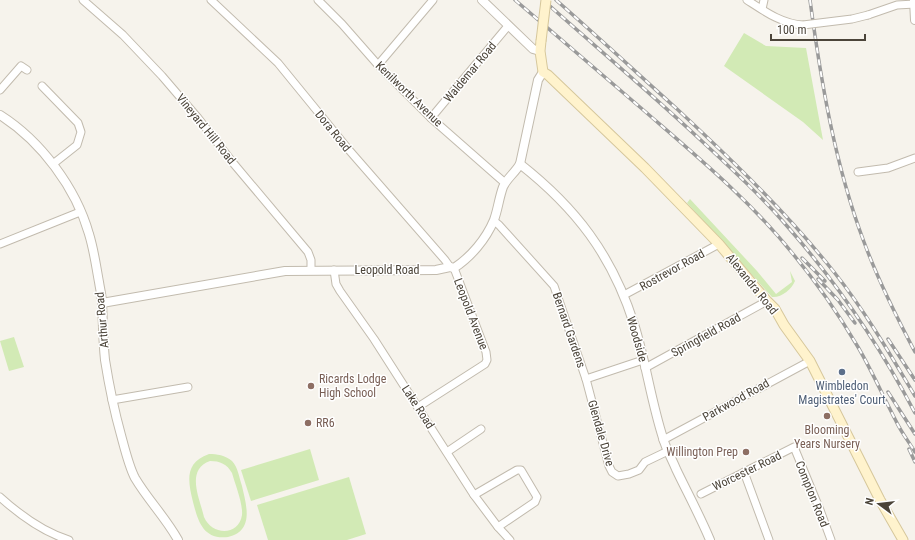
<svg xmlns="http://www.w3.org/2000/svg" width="915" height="540" viewBox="0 0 915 540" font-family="'Roboto Condensed',sans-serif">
	<rect width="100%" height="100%" fill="#f6f3ec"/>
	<g fill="#d2eab5" fill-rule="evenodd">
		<path d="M744,33l22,13 40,2 17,92 -20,-18 -79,-56z"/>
		<path d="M690,199l67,72 19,23 16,-12 -2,-11 5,10c-3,8 -14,17 -23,16l-85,-94z"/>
		<path d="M14,337l10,30 -15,4 -9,-30z"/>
		<path d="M310,449l9,31 -68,21 -10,-31z"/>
		<path d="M209,454c8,0 16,1 23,7 6,6 7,16 10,25 4,18 13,45 -14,51 -25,3 -30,-16 -35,-35 -5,-21 -9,-39 16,-48zM210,461c10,0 17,3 22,12 3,11 11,30 10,42 -3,21 -30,21 -38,2 -4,-18 -19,-47 6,-56z"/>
		<path d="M349,477l17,57 -19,6h-79l-11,-35z"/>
	</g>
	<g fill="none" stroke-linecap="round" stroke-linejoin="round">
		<g stroke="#c2bbae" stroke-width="9">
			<g id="minor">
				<path d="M83,0l40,35 39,41 36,42 36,46 74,88 3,8v10"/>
				<path d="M211,0l67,63 71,87 96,110 5,7"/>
				<path d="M318,0l24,24 36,41 53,53 74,65"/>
				<path d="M747,0c17,11 35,24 56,25"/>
				<path d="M762,9l2,-9"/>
				<path d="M868,15l29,-10 18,-1"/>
				<path d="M378,65l55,-65"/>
				<path d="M42,86l36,37 3,9 -4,13 -24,19"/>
				<path d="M0,90l21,-24 6,4"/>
				<path d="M431,118l77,-92"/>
				<path d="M858,172l30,-4 27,-10"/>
				<path d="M494,221l5,4 55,61 32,93 57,-19"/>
				<path d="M0,244l80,-32"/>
				<path d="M334,270l2,14 4,7 34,48 100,156 24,32 12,13"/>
				<path d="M624,295l95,-51"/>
				<path d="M645,368l122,-67"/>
				<path d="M586,379l23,87 3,6 6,4 11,-2 10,-4 6,-8 23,-11"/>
				<path d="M112,400l76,-13"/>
				<path d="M418,407l67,-43 2,-4 -1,-8 -32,-84"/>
				<path d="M663,440l147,-79"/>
				<path d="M447,452l34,-23"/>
				<path d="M744,472l25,68"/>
				<path d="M701,494l93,-47 26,63 11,30"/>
				<path d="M474,495l43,-25h4l16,27 -2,5 -37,25"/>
				<path d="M0,497c21,19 43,35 69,43"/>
			</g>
		</g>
		<g stroke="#c2bbae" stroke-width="10">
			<g id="tertiary">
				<path d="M482,0l51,49 7,2"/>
				<path d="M914,0l1,20"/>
				<path d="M0,115c41,26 76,73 89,119 5,16 7,32 10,48 1,7 3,14 3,21 1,19 1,38 3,57 4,25 9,50 16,75 3,11 8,32 14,43 13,22 31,40 43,62"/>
				<path d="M520,164c56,44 92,91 114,160 12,38 17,77 29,114 3,11 9,21 13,31 11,23 24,47 34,71"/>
				<path d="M102,303l183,-32 151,-1 14,-3 4,1c17,-11 32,-29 40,-48 4,-11 5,-22 9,-33 4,-9 12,-14 17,-23l18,-84 5,-8"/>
			</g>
		</g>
		<g stroke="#d6c79b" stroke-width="11">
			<path id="secondary" d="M541,41l-1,10 3,21 5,3 97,93 74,76 48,57 8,8 9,16 26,36 70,139 23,40"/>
		</g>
		<use href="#minor" stroke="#fff" stroke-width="7"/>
		<use href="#tertiary" stroke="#fff" stroke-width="8"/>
		<use href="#secondary" stroke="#fff3cd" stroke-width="9"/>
		<g stroke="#9a9a9a" stroke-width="3.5">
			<g id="rail">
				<path d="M515,0c42,36 84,72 126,108 53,46 108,91 152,146 24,29 46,61 65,93 14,24 25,49 38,74 5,11 13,21 19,31"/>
				<path d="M543,0c54,48 110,95 163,145 28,26 56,52 81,81 50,57 93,120 128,187"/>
				<path d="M556,0c41,36 81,73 121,109 56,52 110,104 157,163 31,39 56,82 81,124"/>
				<path d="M810,0c11,82 25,165 54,242 14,38 32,74 51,110"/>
				<path d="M802,258l23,23"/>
				<path d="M818,279l20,21 17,23"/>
				<path d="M888,339l27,41"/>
				<path d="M888,392l27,42"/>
				<path d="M909,449l6,13"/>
			</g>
		</g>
		<use href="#rail" stroke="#fff" stroke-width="2" stroke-dasharray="6" stroke-linecap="butt"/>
		<g stroke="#c2bbae" stroke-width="9" stroke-linecap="butt">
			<path id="minor-bridge" d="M803,25l49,-6 16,-4"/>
		</g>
		<g stroke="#d6c79b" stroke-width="11" stroke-linecap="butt">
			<path id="secondary-bridge" d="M541,41l5,-41"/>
		</g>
		<use href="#minor-bridge" stroke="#fff" stroke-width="7"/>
		<use href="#secondary-bridge" stroke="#fff3cd" stroke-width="9"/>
	</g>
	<circle fill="#5c6f8a" stroke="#fff" stroke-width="1.5" cx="842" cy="372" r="4"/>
	<g fill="#8d6e63" stroke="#fff" stroke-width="1.5">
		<circle cx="311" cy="386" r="4"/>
		<circle cx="827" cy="416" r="4"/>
		<circle cx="308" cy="423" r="4"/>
		<circle cx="746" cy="452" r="4"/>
	</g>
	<g text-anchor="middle" stroke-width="3" stroke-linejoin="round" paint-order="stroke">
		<g font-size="12" fill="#4b4439" stroke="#fff">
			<text transform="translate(470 72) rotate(-50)" y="4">Waldemar Road</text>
			<text transform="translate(409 94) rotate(44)" y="4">Kenilworth Avenue</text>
			<text transform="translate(206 129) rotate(51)" y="4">Vineyard Hill Road</text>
			<text transform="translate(333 131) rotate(51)" y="4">Dora Road</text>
			<text x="387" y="274">Leopold Road</text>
			<text transform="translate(672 270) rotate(-29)" y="4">Rostrevor Road</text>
			<text transform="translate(752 284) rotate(51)" y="4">Alexandra Road</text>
			<text transform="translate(471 314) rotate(69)" y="4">Leopold Avenue</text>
			<text transform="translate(102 320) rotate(-95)" y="4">Arthur Road</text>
			<text transform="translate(569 330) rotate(71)" y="4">Bernard Gardens</text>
			<text transform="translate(706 335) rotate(-29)" y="4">Springfield Road</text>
			<text transform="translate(637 339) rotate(74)" y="4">Woodside</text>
			<text transform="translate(736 400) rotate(-29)" y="4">Parkwood Road</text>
			<text transform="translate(418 407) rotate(57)" y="4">Lake Road</text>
			<text transform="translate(601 433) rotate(74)" y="4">Glendale Drive</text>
			<text transform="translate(747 471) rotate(-26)" y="4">Worcester Road</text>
			<text transform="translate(812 494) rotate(68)" y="4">Compton Road</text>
		</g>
		<g font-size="12" fill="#785e54" stroke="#fff" text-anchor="start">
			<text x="319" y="383">Ricards Lodge<tspan x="319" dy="14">High School</tspan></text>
			<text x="316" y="427">RR6</text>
			<text x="827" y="434" text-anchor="middle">Blooming<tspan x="827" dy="14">Years Nursery</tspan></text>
			<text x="738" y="456" text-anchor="end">Willington Prep</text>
		</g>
		<g font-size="12" fill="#4e5e75" stroke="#fff">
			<text x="842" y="390">Wimbledon<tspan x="842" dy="14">Magistrates' Court</tspan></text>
		</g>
	</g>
	<g transform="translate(879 504) rotate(285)" stroke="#ffffff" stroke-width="3" paint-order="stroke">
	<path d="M0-3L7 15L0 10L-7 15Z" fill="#4b4439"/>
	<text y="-6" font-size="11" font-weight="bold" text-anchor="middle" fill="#4b4439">N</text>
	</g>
	<path d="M771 34v6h94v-6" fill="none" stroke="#4b4439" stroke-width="2"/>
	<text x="777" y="34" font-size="12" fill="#4b4439" stroke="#ffffff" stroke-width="3" paint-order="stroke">100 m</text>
</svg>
